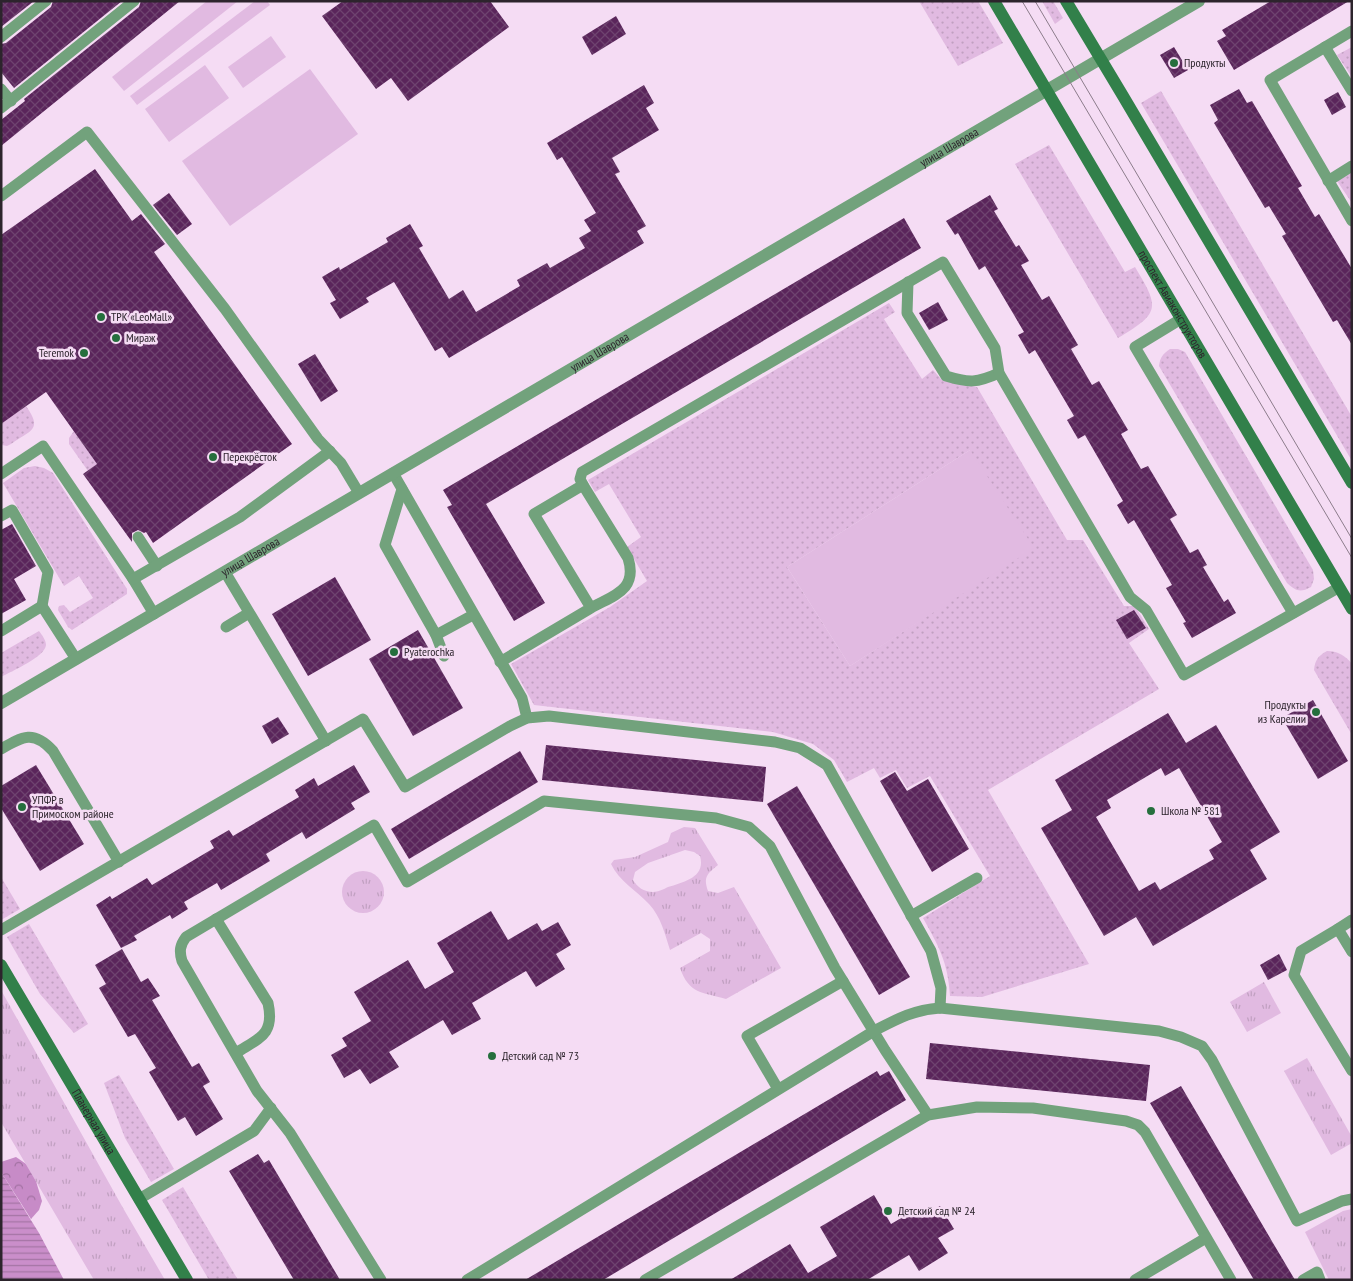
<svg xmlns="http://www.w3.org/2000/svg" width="1353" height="1281" viewBox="0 0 1353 1281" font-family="'PT Sans Narrow',sans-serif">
	<defs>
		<pattern id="grass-dots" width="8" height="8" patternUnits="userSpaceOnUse" patternTransform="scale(1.25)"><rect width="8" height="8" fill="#e1bae1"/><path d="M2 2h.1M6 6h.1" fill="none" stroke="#c1a0c1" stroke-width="1.8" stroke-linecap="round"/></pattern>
		<pattern id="forest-crowns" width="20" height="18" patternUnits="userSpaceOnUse" patternTransform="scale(1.25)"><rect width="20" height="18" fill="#c78bc7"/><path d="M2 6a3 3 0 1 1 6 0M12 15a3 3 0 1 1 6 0" fill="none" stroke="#a271a2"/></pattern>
		<pattern id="park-tufts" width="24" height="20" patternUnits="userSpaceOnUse" patternTransform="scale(1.25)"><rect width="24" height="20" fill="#e1bae1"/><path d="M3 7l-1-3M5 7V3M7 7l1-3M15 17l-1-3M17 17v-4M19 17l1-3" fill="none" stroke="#c1a0c1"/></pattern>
		<pattern id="water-rules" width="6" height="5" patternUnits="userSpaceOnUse" patternTransform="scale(1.25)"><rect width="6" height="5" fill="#ca8eca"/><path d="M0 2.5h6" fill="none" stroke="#a474a4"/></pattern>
		<pattern id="building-cross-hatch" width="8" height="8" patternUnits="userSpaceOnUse" patternTransform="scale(1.25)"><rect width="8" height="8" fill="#5a255b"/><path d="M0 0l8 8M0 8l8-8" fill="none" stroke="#6e436f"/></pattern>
	</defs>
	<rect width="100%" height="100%" fill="#f5dcf4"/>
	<g fill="url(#grass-dots)" fill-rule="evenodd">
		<path d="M919,1h59l25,42 -45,23z"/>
		<path d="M1042,1h11l10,17 -8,6z"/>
		<path d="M1352,47v30l-15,-22z"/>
		<path d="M1161,91l191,326v44l-211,-358z"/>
		<path d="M1049,145l76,127 10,-5c25,41 25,46 -17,71l-103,-174z"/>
		<path d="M1352,171v32l-15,-22z"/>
		<path d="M889,303l6,9 -11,7 38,60 11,-9 8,9 36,8 90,153h16l41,66h11l14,23 -20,14 30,46 -171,101 101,174 -107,33 -32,-1c-2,-34 -11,-49 -27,-78l67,-42 -60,-100 -23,12 -11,-18 -16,8 -6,-10 -27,14 -13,-22 -21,-16 -40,-12 -239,-27 -23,-41 99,-57 37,-26 -20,-34 14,-10 -32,-53 -14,8 -7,-12zM970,450l-20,151 -100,65 -63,-99z"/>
		<path d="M1170,349h8l7,3 128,218 1,9 -3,8c-11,6 -15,4 -24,-4l-128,-217c1,-9 4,-12 11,-17z"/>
		<path d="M26,406c17,24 5,24 -15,38l-4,2 -5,-1 -1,-21z"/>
		<path d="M74,431l23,33 -9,7 -19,-27v-6z"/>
		<path d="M35,466l9,2 9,5 74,116v5l-55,36 -4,-3 -10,-17 1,-4 5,-1 6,7 23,-14 -14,-22 -15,10 -61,-103 21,-15z"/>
		<path d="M39,631c3,4 7,9 7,14 -1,12 -34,26 -45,32v-24z"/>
		<path d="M1327,651c10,0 18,4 25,13v71l-38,-65c1,-10 4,-14 13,-19z"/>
		<path d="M1,877l19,32 -19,11z"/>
		<path d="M29,924l59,100 -14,9 -34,-39 -33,-57z"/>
		<path d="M119,1075l55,94 -23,13 -26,-44 -21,-55z"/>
		<path d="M183,1187l55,93h-29l-47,-80z"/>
	</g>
	<path fill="url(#forest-crowns)" d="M16,1157l16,11 10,33 -3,9 -8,9 -30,-47v-10z"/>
	<g fill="url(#park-tufts)" fill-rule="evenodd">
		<path d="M684,827l11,1 23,37c-11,9 -15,12 -10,26l10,2 16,-6 47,81 -55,31c-24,-7 -37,-5 -46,-31l30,-17v-12l-9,-6 -31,17c-5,-16 -9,-33 -21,-46 -13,-14 -30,-23 -38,-40l3,-4 21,-3 33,-15 3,-9zM685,850l9,2 6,4c6,21 -16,26 -32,31 -4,2 -10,5 -15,5 -9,0 -16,-5 -20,-12l2,-8 13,-9z"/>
		<circle cx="363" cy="892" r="21"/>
		<path d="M1264,982l17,31 -34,19 -17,-30z"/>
		<path d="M1,990l122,218 42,72h-71l-93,-158z"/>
		<path d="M1307,1058l45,79v6l-21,12 -47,-84z"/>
		<path d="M1352,1209v71h-23l-24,-48 38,-21z"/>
	</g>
	<g fill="#e1bae1">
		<path d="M207,1h31l-114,90 -12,-14z"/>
		<path d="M255,1h12l3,4 -133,100 -7,-9z"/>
		<path d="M271,36l15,21 -43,31 -15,-21z"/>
		<path d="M205,65l24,33 -60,44 -24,-33z"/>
		<path d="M310,69l48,65 -128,92 -48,-65z"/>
		<path d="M970,450l64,98 -184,118 -63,-99z"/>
	</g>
	<path fill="url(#water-rules)" d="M1,1172l38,61 25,47h-63z"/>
	<g fill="url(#building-cross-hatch)" fill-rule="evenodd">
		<path d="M1,1h33l-33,26z"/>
		<path d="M53,1h69l-108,87 -13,-16v-28l5,-1 45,-36z"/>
		<path d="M141,1h39l-179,145v-26l24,-19 -1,-2 115,-92z"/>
		<path d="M343,1h147l19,26 -101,74 -17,-23 -15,11 -54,-73z"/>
		<path d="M1271,1h78l-115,69 -17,-29 9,-5 -4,-6z"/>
		<path d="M616,16l10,18 -34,21 -10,-18z"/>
		<path d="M1174,47l14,23 -14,8 -14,-23z"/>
		<path d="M644,85l10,18 -8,5 13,22 -47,28 8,14 -5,2 31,52 -9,5 7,12 -195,115 -7,-11 -7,4 -41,-69 -28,16 3,4 -29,17 -10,-16 6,-3 -14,-23 17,-10 1,3 48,-28 -2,-4 24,-14 13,22 -4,2 30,51 14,-9 13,22 44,-26 -3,-6 30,-17 3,5 35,-20 -6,-10 12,-7 -7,-11 12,-7 -34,-56 -5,3 -10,-17z"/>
		<path d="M1239,89l8,14 5,-2 50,85 -4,2 17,29 4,-3 33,55v76l-15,-25 -4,2 -51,-86 4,-2 -17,-28 -4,2 -51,-85 4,-3 -8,-15z"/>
		<path d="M1338,92l8,15 -14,8 -8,-15z"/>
		<path d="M95,169l37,52 9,-7 24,30 -11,8 138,192 -139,99 -7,-11 -2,1 -6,-3 -6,3v9l-49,-68 14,-10 -51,-72 -45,32v-189z"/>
		<path d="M169,193l23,31 -15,11 -24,-30z"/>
		<path d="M990,195l8,14 -4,2 22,36 3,-2 10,16 -8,4 21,35 7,-4 29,49 -7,4 21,36 7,-4 29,49 -7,4 20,35 7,-3 29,49 -7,4 20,34 8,-4 9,16 -4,2 21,35 4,-3 8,14 -44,25 -9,-15 3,-1 -20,-34 6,-3 -38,-65 -6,4 -11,-19 6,-4 -38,-66 -7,4 -11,-19 7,-4 -39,-66 -6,4 -11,-19 6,-3 -39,-66 -6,4 -21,-37 -3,2 -9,-14z"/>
		<path d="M904,218l17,30 -435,256 59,99 -31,18 -67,-114 5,-2 -9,-15z"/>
		<path d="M938,302l10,18 -19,10 -10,-17z"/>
		<path d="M315,354l23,37 -17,11 -23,-38z"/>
		<path d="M12,524l24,42 -22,13 12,21 -25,14v-84z"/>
		<path d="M335,577l36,63 -63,36 -36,-62z"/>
		<path d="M1134,610l12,18 -19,11 -11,-19z"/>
		<path d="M418,630l45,78 -50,28 -44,-77z"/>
		<path d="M1313,700l35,61 -30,18 -36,-61z"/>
		<path d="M1168,713l18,30 30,-18 64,107 -30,18 17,29 -114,67 -17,-29 -32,19 -63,-108 31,-18 -17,-30zM1161,768l4,8 14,-8 43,74 -13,8 5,9 -54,31 -5,-8 -16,9 -43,-74 15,-9 -4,-8z"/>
		<path d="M278,717l11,17 -17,10 -10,-18z"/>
		<path d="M546,745l220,22 -3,35 -221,-22z"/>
		<path d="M520,751l18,31 -129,77 -18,-30z"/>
		<path d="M36,765l48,79 -44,27 -39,-63v-22z"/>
		<path d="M354,765l16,27 -19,11 4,6 -49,30 -4,-7 -36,22 4,7 -49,29 -4,-7 -33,19 4,7 -16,10 -2,-4 -36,21 3,4 -16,8 -25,-43 14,-9 2,3 35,-21 5,7 62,-37 -4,-7 19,-11 4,6 66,-39 -4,-7 19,-12 4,8z"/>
		<path d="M895,772l12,19 21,-12 41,70 -37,23 -52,-91z"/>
		<path d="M797,786l113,191 -31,18 -112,-191z"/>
		<path d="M491,911l17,29 29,-17 5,8 16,-9 13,23 -15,9 9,15 -29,18 -10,-16 -17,10 -37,22 9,16 -29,16 -9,-15 -54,32 10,15 -29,17 -10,-15 -16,9 -13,-23 16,-9 -5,-8 29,-17 -17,-29 54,-32 17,29 29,-17 -17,-29z"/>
		<path d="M122,949l19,33 7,-4 12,18 -8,4 40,67 7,-4 11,19 -7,4 20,33 -27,17 -11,-19 -7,4 -29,-49 7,-4 -21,-34 -7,3 -29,-49 7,-4 -11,-19z"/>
		<path d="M1279,954l8,16 -19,10 -8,-15z"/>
		<path d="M930,1043l220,22 -4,36 -220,-22z"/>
		<path d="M877,1071l3,5 9,-5 17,29 -303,180h-78z"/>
		<path d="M1181,1086l92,157 22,37h-41l-104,-177z"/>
		<path d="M258,1154l6,9 5,-3 71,120h-46l-65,-109z"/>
		<path d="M874,1195l17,29 29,-17 5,8 15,-9 14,23 -16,9 10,15 -29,18 -10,-16 -42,25h-137l60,-36 18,29 29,-17 -17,-29z"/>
	</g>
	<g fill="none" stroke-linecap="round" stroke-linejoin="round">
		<g stroke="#72a27c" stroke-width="11">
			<path d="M1352,31l-82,49 82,141"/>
			<path d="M1,37l45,-36"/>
			<path d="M1325,47l27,44"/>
			<path d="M1,89l10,12"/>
			<path d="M1,108l133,-107"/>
			<path d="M1328,181l24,-15"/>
			<path d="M1,196l86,-64 138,177 93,130 23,24 18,30"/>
			<path d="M908,282l-1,31 39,63c23,7 31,7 53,-3"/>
			<path d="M1181,319l-46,28 158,266"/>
			<path d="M393,473l129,225 5,20"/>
			<path d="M1,474l42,-28 90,133 21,35"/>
			<path d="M583,485l-3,-6 2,-7 361,-210 52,86 4,25 131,224 16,13 38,65 154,-87"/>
			<path d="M402,489l-17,56 51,90 37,-20"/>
			<path d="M1,516l11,-6 36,62 -6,34"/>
			<path d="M138,537l19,29"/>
			<path d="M225,572l101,169"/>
			<path d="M133,579l107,-62 90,-66"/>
			<path d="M226,627l23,-14"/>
			<path d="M1,631l41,-25 34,53"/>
			<path d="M436,635l8,21"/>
			<path d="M500,662l91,-54 -57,-94 49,-29 45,73c10,32 -14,37 -37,50"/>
			<path d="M1,749c22,-13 33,-19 52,2l66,111"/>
			<path d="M911,916l66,-38"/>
			<path d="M216,919l52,84c7,32 -9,35 -32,50"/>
			<path d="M1352,920l-14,9 14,23"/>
			<path d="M1338,929l-37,22 -7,24 58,96"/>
			<path d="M1,930l362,-211 42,68 105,-61 17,-8 22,-2 226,26 25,6 27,17 104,186 10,37 -1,20"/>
			<path d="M778,1089l-31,-53 96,-55"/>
			<path d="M139,1199l115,-68 17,-23"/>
			<path d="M381,1280l-91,-147 -33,-42 -75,-130c-3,-10 -2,-16 4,-24l188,-112 33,57 137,-81 172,17 33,9 21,19 65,122 50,82 43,65"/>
			<path d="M467,1280l407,-249c23,-12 39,-21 66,-23l219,23 22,6 21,9 10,14 85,161 45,-20 10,-2"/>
			<path d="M645,1280l283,-165 49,-8 56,1 93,13 12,4 7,7 86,148"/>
			<path d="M1135,1280l71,-42"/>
			<path d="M1303,1280l14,-8 3,8"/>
		</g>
		<path stroke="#72a27c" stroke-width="12" id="s1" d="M1,703l1198,-702"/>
		<g stroke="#32804a" stroke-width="12">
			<path id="s2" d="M994,1l358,608"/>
			<path d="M1066,1l57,95 229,387"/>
			<path id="s3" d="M1,965l186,315"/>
		</g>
		<g stroke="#8c7c8b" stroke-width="1">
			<path d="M1022,1l330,557"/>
			<path d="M1035,1l317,538"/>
		</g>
	</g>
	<g fill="#256f3d" stroke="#f5dcf4" stroke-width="2">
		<circle cx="1174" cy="63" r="5"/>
		<circle cx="101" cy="317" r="5"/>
		<circle cx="116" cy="338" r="5"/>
		<circle cx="84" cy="353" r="5"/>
		<circle cx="213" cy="457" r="5"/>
		<circle cx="394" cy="652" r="5"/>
		<circle cx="1316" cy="712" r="5"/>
		<circle cx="22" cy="807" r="5"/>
		<circle cx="1151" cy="811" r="5"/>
		<circle cx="492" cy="1056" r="5"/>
		<circle cx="888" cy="1211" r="5"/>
	</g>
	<g text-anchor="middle" stroke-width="5" stroke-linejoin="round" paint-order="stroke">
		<g font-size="12" fill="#2c242c" stroke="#f5dcf4" text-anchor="start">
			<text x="1184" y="67">Продукты</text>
			<text x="111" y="321">ТРК «LeoMall»</text>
			<text x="126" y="342">Мираж</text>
			<text x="74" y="357" text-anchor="end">Teremok</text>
			<text x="223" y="461">Перекрёсток</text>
			<text x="404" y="656">Pyaterochka</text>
			<text x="1306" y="709" text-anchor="end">Продукты<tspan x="1306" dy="14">из Карелии</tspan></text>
			<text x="32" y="804">УПФР в<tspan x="32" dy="14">Примоском районе</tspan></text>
			<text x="1161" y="815">Школа № 581</text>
			<text x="502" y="1060">Детский сад № 73</text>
			<text x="898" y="1215">Детский сад № 24</text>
		</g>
		<g font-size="12" fill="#2c242c" stroke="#f5dcf4">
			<text dy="4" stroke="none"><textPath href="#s1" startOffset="1099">улица Шаврова</textPath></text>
			<text dy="4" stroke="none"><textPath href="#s2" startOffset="352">проспект Авиаконструкторов</textPath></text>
			<text dy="4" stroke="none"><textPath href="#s1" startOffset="694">улица Шаврова</textPath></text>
			<text dy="4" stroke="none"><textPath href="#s1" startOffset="289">улица Шаврова</textPath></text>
			<text dy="4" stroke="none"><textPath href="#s3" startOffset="182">Планерная улица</textPath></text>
		</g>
	</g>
	<rect width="1353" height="1281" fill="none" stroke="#2c242c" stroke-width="5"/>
</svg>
